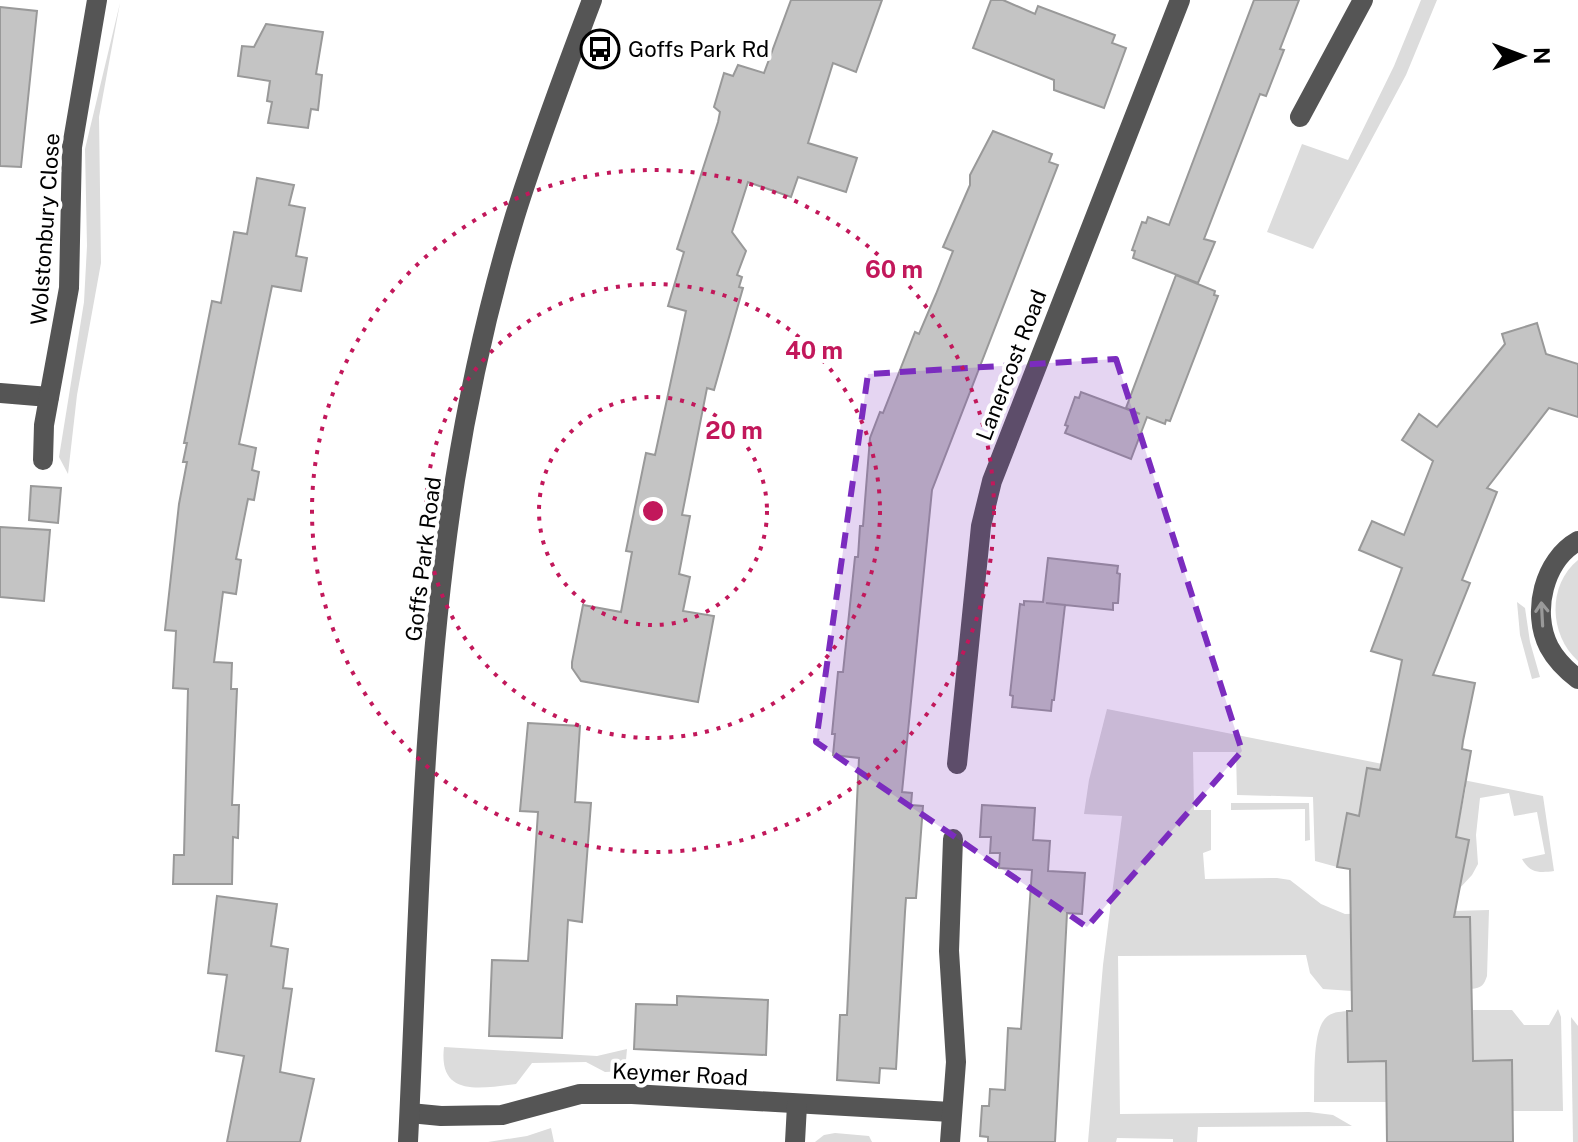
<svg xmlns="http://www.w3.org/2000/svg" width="1578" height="1142" viewBox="0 0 1578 1142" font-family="'Public Sans',sans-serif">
	<rect width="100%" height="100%" fill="#fff"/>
	<g fill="#dcdcdc">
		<path d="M1421,0h16l-31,75 -93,174 -46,-17 35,-88 46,16 46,-94z"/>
		<path d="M120,3l-21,114 2,146 -24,132 -9,79 -9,-17 25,-155 3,-56 -2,-97z"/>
		<path d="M1578,560v101c-29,-26 -31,-76 0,-101z"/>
		<path d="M1517,602l8,6 5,34 10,35 -8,2 -12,-44z"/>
		<path d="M1107,709l436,87 11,75c-15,2 -24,2 -32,-12l23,-5 -8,-42 -23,4 -5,-23 -29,5 -4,37 2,29 -6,11 -13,14 10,-49 -13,-3 10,-50 -98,-19 -9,48 -12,-2 -10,53 -22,-6 -2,-64 -76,-2 -1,-43h-43l1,58h17v40l-8,3 2,26 72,-1 13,2 31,24 24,10 144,-4 -2,66c-3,9 -5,12 -16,13l-2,-72 -118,2 1,72 -29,-2 -13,-16 -4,-18 -188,1 2,158 189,-2 24,3 19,11 -154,1 -1,15h-24v-3l-56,-1 -1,4h-28l15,-177 19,-149 -38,-2 5,-34z"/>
		<path d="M1231,803h78l1,37 -5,1v-32l-74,1z"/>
		<path d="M1558,1009l3,8 2,94h-50l-1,-51 -39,1v-51h39l12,15h25z"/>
		<path d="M1347,1011l1,50h38l1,41h-73c1,-21 -2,-66 10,-82 6,-8 14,-8 23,-9z"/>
		<path d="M1571,1017l7,9v116h-5z"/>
		<path d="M444,1047l153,9 30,-7 -2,22 -20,1 -19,-10 -54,1 -16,21c-35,4 -78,14 -72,-37z"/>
		<path d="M551,1128l3,14h-66l39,-6z"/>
		<path d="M835,1133l34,3 3,6h-57l9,-7z"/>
	</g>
	<g fill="#c4c4c4" stroke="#999" stroke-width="2">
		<path d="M791,0h91l-26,72 -23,-9 -25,80 49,15 -11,34 -48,-15 -7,20 -43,-15 -16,50 14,19 -9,24 5,2 -3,10 4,1 -29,102 -7,-2 -25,127 8,1 -11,58 11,3 -7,34 31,5 -16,86 -117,-21 -9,-13v-6l11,-57 38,7 11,-60 -6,-1 20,-98 9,2 31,-144 -18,-5 16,-54 -7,-3 41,-127 2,-10 -6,-5 10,-34 9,3 5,-11 26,8z"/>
		<path d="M991,0h12l32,14 3,-8 77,29 -3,8 14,5 -22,60 -50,-18v-10l-81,-32z"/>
		<path d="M1254,0h45l-19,49 4,1 -18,46 -6,-2 -56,145 11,3 -17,41 -65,-25 2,-7 -3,-1 10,-28 4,1 2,-6 21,8z"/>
		<path d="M0,7l37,4 -16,156 -21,-1z"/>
		<path d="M266,24l57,8 -7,42 6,1 -4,35 -7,-1 -3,19 -40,-5 4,-21 -5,-1 3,-20 -32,-5 4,-30 12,1z"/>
		<path d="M993,131l59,23 -3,8 9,3 -126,325 -30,302 10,1 -1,12 12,1 -7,92h-10l-1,14 -9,157 -16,-1 -1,15 -42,-3 3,-65h7l12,-257 -26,-3 2,-21h-3l6,-62h5l12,-115h3l2,-31h3l7,-88 10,-26 3,1 32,-81 4,2 17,-40 17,-43 -10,-4 27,-62v-10z"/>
		<path d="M257,178l37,7 -5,20 16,3 -9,48 11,2 -6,33 -29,-5 -33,158 17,4 -4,22 7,2 -5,28 -6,-1 -12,60 5,1 -5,34 -13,-2 -9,70 18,1 -1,26h6l-5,116h7l-1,33 -5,-1 -1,47h-59l1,-29h10l4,-166 -15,-1 3,-57 -11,-1 14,-126 8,-42h-4l4,-19h-3l28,-142 9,2 13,-71 13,2z"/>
		<path d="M1176,275l39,16 -1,4 4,1 -48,125 -4,-1 -1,4 -18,-7 -16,42 -66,-26 3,-7 -3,-1 10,-28 4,1 2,-6 59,22 -14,-6z"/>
		<path d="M1537,323l9,31 32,10v53l-29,-9 -62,80 10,4 -35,88 8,3 -37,92 42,8 -12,58 -1,8 9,2 -15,86 13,3 -15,77h16l3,144 39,-1 1,82h-126l-1,-81 -38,1 -1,-51h5l-2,-142 -13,-2 10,-54 12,3 8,-48 13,2 22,-110 -31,-9 31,-83 -43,-18 13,-29 32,14 29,-74 -31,-21 17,-26 18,13 68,-83 -3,-10z"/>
		<path d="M31,486l30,2 -3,35 -29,-3z"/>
		<path d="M0,527l50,3 -6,71 -44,-4z"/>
		<path d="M1048,558l70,8 -1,7 3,1 -2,29h-5v7l-67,-7 19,2 -11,95h-2l-1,11 -39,-4 1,-11 -3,-1 10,-91 4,1v-4l19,1z"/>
		<path d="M528,723l52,3 -5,76 16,1 -9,119 -14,-2 -6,118 -73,-2 3,-76 36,1 10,-149 -18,-1z"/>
		<path d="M982,805l53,3 -2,32 17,1 -2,30 37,2 -3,41 -15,-1 -12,229h-67v-5l-8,-1 2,-30h7l1,-17 15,1 3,-62 13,1 11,-159 -33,-2 1,-15h-10l1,-16h-11z"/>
		<path d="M217,896l60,8 -6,42 17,3 -5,39 9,1 -12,83 34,7 -14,63h-73l17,-86 -28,-5 11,-76 -19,-2z"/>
		<path d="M677,996l91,4 -2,55 -132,-6 2,-45 41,1z"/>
	</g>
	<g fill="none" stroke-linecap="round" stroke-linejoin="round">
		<g stroke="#555" stroke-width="20">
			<path d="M1300,117l63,-117"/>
			<path d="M0,393l49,4"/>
			<path d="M43,460l1,-35 25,-137 3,-141 25,-147"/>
			<path d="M1578,541c-34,19 -47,71 -29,106 7,13 17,23 29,32"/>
			<path d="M957,764l24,-238 11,-45 188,-481"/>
			<path d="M410,1113l31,3 61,-1 78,-21h52l319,18"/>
			<path d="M408,1142c11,-220 13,-444 47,-662 14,-88 34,-178 60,-264 23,-73 50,-145 77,-216"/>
			<path d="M795,1142l2,-37"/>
			<path d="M950,1142l6,-80 -7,-111 4,-112"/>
		</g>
	</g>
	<defs><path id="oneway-shaft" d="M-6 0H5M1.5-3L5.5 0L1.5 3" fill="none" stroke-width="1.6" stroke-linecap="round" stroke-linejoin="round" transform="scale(2)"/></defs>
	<use stroke="#999" href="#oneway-shaft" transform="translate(1542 614) rotate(-93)"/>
	<path fill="#7b2cbf" fill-opacity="0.2" stroke="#7b2cbf" stroke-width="6" stroke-dasharray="16 10" stroke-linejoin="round" d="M1116,359l126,392 -155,176 -271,-185 52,-368z"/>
	<g fill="none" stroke="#c2185b" stroke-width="4" stroke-dasharray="4 8">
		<circle cx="653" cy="511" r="114"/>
		<circle cx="653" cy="511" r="227"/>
		<circle cx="653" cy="511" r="341"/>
	</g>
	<defs>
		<g id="bus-ring" transform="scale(2)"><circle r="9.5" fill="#fff" stroke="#000" stroke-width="1.5"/><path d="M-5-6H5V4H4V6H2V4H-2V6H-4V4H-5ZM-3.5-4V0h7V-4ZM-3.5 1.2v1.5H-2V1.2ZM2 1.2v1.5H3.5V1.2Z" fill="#000"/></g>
	</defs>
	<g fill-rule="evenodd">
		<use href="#bus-ring" x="600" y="49"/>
	</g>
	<g text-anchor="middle" stroke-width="8" stroke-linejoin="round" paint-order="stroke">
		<g font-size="22" fill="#000" stroke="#fff" text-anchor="start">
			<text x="628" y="57">Goffs Park Rd</text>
		</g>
		<g font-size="22" fill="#000" stroke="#fff">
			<text transform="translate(45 229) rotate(-86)" y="8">Wolstonbury Close</text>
			<text transform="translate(1011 365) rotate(-69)" y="8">Lanercost Road</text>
			<text transform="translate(423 559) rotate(-83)" y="8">Goffs Park Road</text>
			<text transform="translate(680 1074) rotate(3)" y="8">Keymer Road</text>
		</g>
	</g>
	<circle cx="653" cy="511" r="12" fill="#c2185b" stroke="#fff" stroke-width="4"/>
	<g font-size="24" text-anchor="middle" font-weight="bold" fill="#c2185b" stroke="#fff" stroke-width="8" stroke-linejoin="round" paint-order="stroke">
		<text x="894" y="278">60 m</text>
		<text x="814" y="359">40 m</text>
		<text x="734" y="439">20 m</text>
	</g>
	<g transform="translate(1522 56) rotate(89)" stroke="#ffffff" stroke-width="6" paint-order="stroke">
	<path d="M0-6L14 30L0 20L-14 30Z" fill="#000000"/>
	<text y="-12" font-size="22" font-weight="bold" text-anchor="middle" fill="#000000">N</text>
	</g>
</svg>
